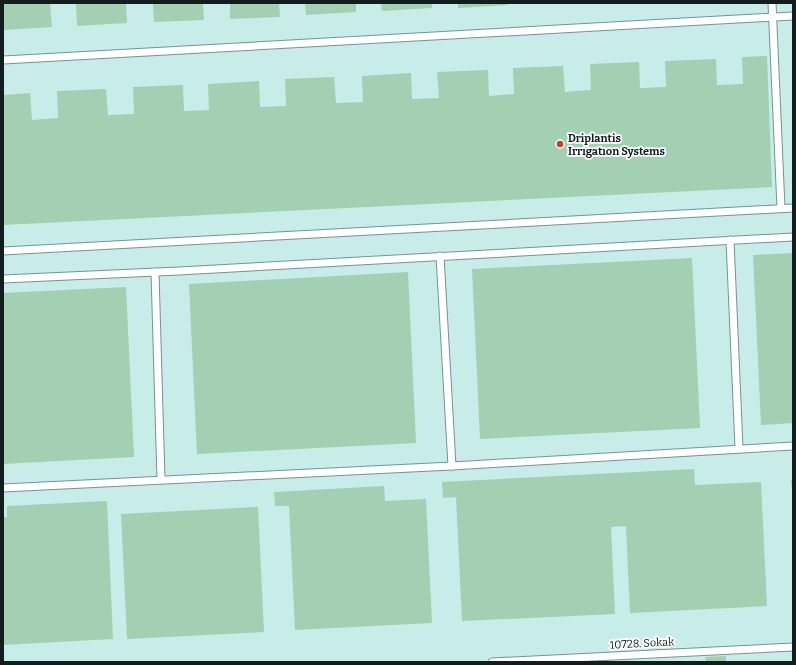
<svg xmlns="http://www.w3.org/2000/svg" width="796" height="665" viewBox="0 0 796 665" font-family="Bitter,serif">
	<rect width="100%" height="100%" fill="#c8ede8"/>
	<g fill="#a3cfb3">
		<path d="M3,3h47l2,24 -49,3z"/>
		<path d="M76,3h50l1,20 -50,3z"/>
		<path d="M153,3h50l1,17 -50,2z"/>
		<path d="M230,3h49l1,14 -50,2z"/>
		<path d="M305,3h51v9l-50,3z"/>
		<path d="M381,3h51v5l-50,3z"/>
		<path d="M458,3h50v2l-50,3z"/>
		<path d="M767,56l5,131 -769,38v-130l27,-2 2,27 26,-2 -1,-27 49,-2 2,26 26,-1 -1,-27 50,-2 1,26 25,-1 -1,-26 51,-3 1,26 26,-1 -1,-27 49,-2 2,26 27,-1 -1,-26 49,-3 1,26 27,-1 -2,-26 51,-2 1,26 25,-2 -1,-26 50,-2 2,26 11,-1 15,-1 -1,-26 49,-2 1,26 26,-1 -1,-26 51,-2 1,26 26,-1 -1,-27z"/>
		<path d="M793,253v170l-32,2 -8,-170z"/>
		<path d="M692,258l8,170 -220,11 -8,-170z"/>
		<path d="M408,272l8,171 -219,11 -8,-170z"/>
		<path d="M126,287l8,170 -131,7v-171z"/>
		<path d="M694,469l1,16 66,-3 6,124 -137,7 -4,-87 -15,1 4,87 -153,7 -6,-124 -13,1 -1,-16z"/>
		<path d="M791,480h2v10h-1z"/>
		<path d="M384,486l1,15 41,-2 6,124 -137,7 -6,-124h-14l-1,-14z"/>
		<path d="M107,501l6,138 -110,6v-128h4v-11z"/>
		<path d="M258,507l6,125 -137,7 -6,-125z"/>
		<path d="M726,656v6h-20l-1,-5z"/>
	</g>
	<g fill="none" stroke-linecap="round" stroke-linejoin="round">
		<g stroke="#739591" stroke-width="9">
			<g id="lane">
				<path d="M772,3l9,205"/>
				<path d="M3,60l790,-44"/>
				<path d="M730,240l9,208"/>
				<path d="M3,251l790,-43"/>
				<path d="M440,256l12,210"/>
				<path d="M155,272l6,208"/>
				<path d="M3,279l176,-8 614,-34"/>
				<path d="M3,488l449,-22 341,-20"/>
				<path d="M492,662l301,-15"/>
			</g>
		</g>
		<use href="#lane" stroke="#fff" stroke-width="7"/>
	</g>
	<circle fill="#c83d26" stroke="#fff" stroke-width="1.5" cx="560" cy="144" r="4"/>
	<g text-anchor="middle" stroke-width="3.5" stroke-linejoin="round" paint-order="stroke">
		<g font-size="11" font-weight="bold" fill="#111e1d" stroke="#fff" text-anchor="start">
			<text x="568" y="142">Driplantis<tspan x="568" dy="13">Irrıgatıon Systems</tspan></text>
		</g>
		<g font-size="11" fill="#111e1d" stroke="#fff">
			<text transform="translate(642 643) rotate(-3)" y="4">10728. Sokak</text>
		</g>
	</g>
	<rect width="796" height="665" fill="none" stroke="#111e1d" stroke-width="8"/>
</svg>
